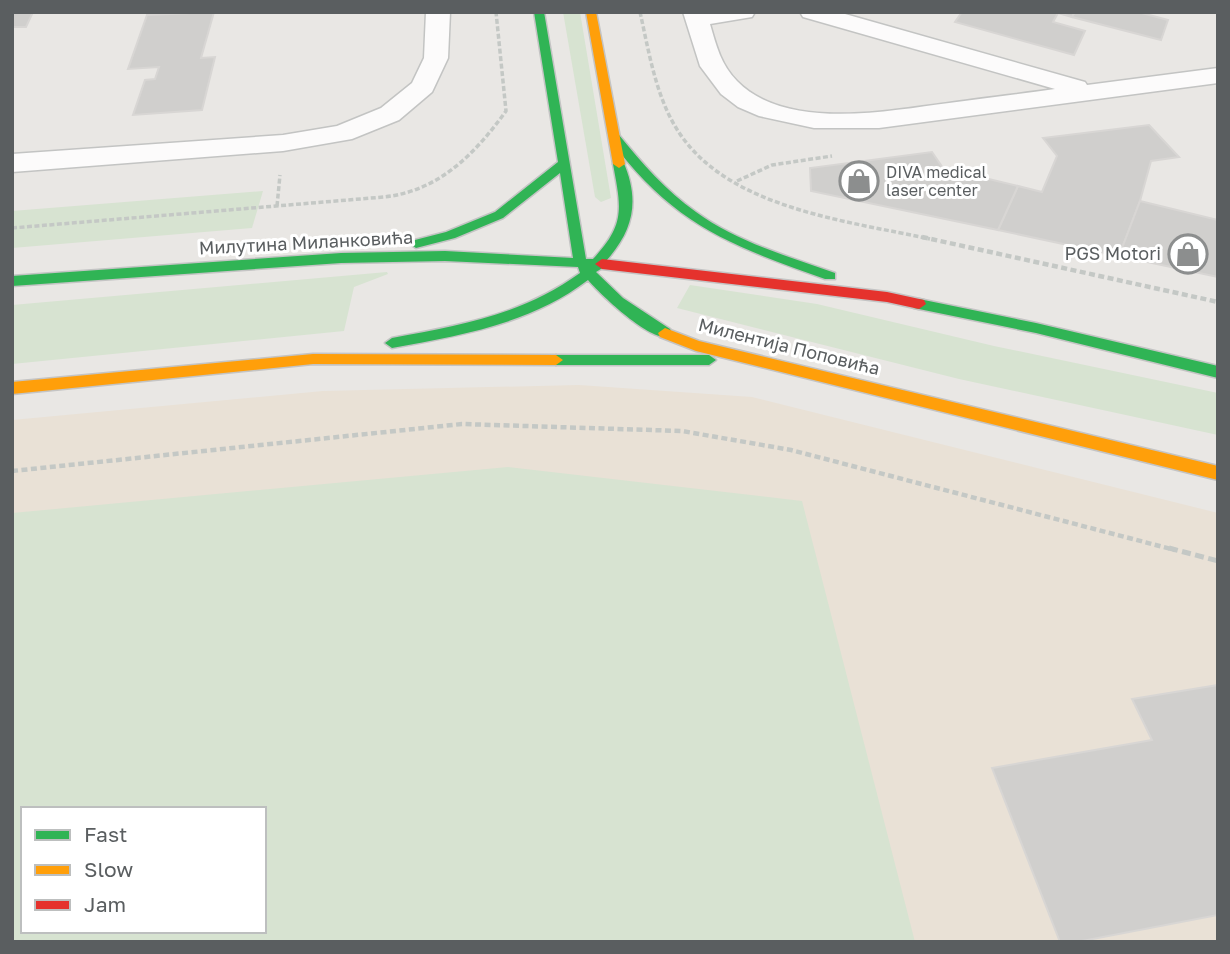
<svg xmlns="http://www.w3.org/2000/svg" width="1230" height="954" viewBox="0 0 1230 954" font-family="'Golos Text',sans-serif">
	<rect width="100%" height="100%" fill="#e9e7e4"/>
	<path fill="#e9e1d6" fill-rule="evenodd" d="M579,385l173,12 466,116v429h-1206v-522l311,-29zM23,809h241v122h-241z"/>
	<g fill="#d7e3d1" fill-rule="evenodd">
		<path d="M563,12h17l31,186 -10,4 -6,-5z"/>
		<path d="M263,191l-11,37 -240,20v-37z"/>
		<path d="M387,272l1,2 -34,13 -10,44 -332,33v-59z"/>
		<path d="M690,285l127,19 177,42 224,47v42l-259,-56 -282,-71z"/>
		<path d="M508,467l294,34 113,441h-903v-429zM23,809h241v122h-241z"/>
	</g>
	<g fill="#d0cfcd" stroke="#d8d6d4" stroke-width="2">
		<path d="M12,12h21l-7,15h-14z"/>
		<path d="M214,12l-13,46 14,-1 -13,53 -69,5 12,-35 10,-1 4,-12 -31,2 19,-54z"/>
		<path d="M962,12h113l-3,5 -14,-4 -5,9 32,9 -11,24 -119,-33z"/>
		<path d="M1075,12h63l30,8 -7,20 -89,-23z"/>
		<path d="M1149,125l30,32 -28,4 -11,40 -21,55 -121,-26 20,-44 24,6 15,-36 -14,-18z"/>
		<path d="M932,152l11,16 75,18 -20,44 -187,-39 -1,-23z"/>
		<path d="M1140,201l78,19v57l-99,-21z"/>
		<path d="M1218,685v230l-141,27h-17l-68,-174 160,-28 -20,-41z"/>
	</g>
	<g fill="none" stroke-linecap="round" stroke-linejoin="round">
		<g stroke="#c3c4c3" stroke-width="3">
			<g id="street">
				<path d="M426,12h24l-2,46 -16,34 -33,28 -47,19 -69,12 -271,21v-18l271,-19 54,-9 44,-18 31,-25 12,-25z"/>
				<path d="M683,12h72l-3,5 -42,7c6,21 11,41 27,57 49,50 150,30 212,22 35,-5 70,-9 106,-14l-252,-72 -3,-5h38l247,70 2,3 131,-17v15l-339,45h-65l-55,-12 -21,-9 -17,-13 -21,-28z"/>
			</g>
		</g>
		<g stroke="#c4c4c4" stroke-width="3">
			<g id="fast">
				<path d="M534,12h10l42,247h7c33,-35 28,-51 20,-95l6,-4 4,1c17,39 11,69 -17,100l3,3 -13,8 27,26 47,31 2,4 -2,4c-20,5 -69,-42 -82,-57 -58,44 -126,55 -196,68l-7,-5 7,-5c69,-13 130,-23 188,-65l-2,-6 -133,-6 -104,2 -329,23v-10l329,-23 104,-2 128,7 -13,-85 -57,45 -48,20 -39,10 -6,-4 1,-3 35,-9 49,-20 63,-50z"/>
				<path d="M615,134l4,1c23,28 47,56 77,77 41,30 91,44 139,61v6h-10c-96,-34 -153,-55 -216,-141z"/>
				<path d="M919,299l117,24 182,43v12l-182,-45 -122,-25 -2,-4 2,-4z"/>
				<path d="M556,355h153l7,5 -7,5h-153l-7,-5z"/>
			</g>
		</g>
		<g stroke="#c4c4c4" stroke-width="3">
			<g id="slow">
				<path d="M586,12h10l29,152 -6,4 -6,-4z"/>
				<path d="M665,328l34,13 519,125v14l-522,-129 -36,-14 -2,-4z"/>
				<path d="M313,354l243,1 7,5 -7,5 -243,-1 -301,30v-12z"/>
			</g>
		</g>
		<g stroke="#c4c4c4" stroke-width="3">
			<path id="jam" d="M602,259l285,33 37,8 2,4 -7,5 -32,-7 -285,-33 -7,-5z"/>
		</g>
		<g stroke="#c4c8c5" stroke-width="3.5" stroke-dasharray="5 2.5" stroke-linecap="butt">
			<path d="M640,12c9,40 16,87 40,122 51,75 168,87 250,105"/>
			<path d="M737,181l35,-16 60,-9"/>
			<path d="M277,206l3,-31"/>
			<path d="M12,228l372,-31c55,-6 91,-43 122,-86l-10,-99"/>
		</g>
		<g stroke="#c4c8c5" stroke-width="4.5" stroke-dasharray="6 3.5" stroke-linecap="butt">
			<path d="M922,237l296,65"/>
			<path d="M12,471l450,-47 220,7 109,19 384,100"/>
		</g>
		<path stroke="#c4c8c5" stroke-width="5" stroke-dasharray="9 4.5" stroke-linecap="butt" d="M1169,548l49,13"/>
		<use href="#street" fill="#fcfbfb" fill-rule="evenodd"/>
		<use href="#fast" fill="#30b455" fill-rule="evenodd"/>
		<use href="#slow" fill="#ff9f0a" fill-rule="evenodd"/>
		<use href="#jam" fill="#e5322d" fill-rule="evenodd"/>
	</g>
	<defs>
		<g id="shop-ring" transform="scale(2.0125)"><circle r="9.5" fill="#fff" stroke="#8c8e8e" stroke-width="1.5"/><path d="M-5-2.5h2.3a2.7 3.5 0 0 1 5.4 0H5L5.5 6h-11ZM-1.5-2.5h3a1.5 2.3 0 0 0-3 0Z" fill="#8c8e8e"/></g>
	</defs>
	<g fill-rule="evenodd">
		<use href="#shop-ring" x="859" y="181"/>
		<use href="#shop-ring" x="1188" y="254"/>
	</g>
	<g text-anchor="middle" stroke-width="6" stroke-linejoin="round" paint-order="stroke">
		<g font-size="16" fill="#5a5e60" stroke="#fff" text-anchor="start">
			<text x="886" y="178">DIVA medical<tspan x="886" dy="18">laser center</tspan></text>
		</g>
		<g font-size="18" fill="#5a5e60" stroke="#fff">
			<text transform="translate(306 243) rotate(-3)" y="6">Милутина Миланковића</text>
			<text transform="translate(789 347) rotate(14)" y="6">Милентија Поповића</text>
		</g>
		<g font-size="18" fill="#5a5e60" stroke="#fff" text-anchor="end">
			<text x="1161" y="260">PGS Motori</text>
		</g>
	</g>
	<rect width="1230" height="954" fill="none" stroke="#5a5e60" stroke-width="28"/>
	<rect x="21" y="807" width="245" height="126" fill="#ffffff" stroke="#bdbfbf" stroke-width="2"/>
	<rect x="35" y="830" width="35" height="10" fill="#30b455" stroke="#bdbfbf" stroke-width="2"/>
	<text x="84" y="842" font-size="21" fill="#5a5e60">Fast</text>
	<rect x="35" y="865" width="35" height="10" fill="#ff9f0a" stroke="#bdbfbf" stroke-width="2"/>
	<text x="84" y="877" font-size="21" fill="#5a5e60">Slow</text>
	<rect x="35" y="900" width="35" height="10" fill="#e5322d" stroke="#bdbfbf" stroke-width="2"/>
	<text x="84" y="912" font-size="21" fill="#5a5e60">Jam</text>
</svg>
